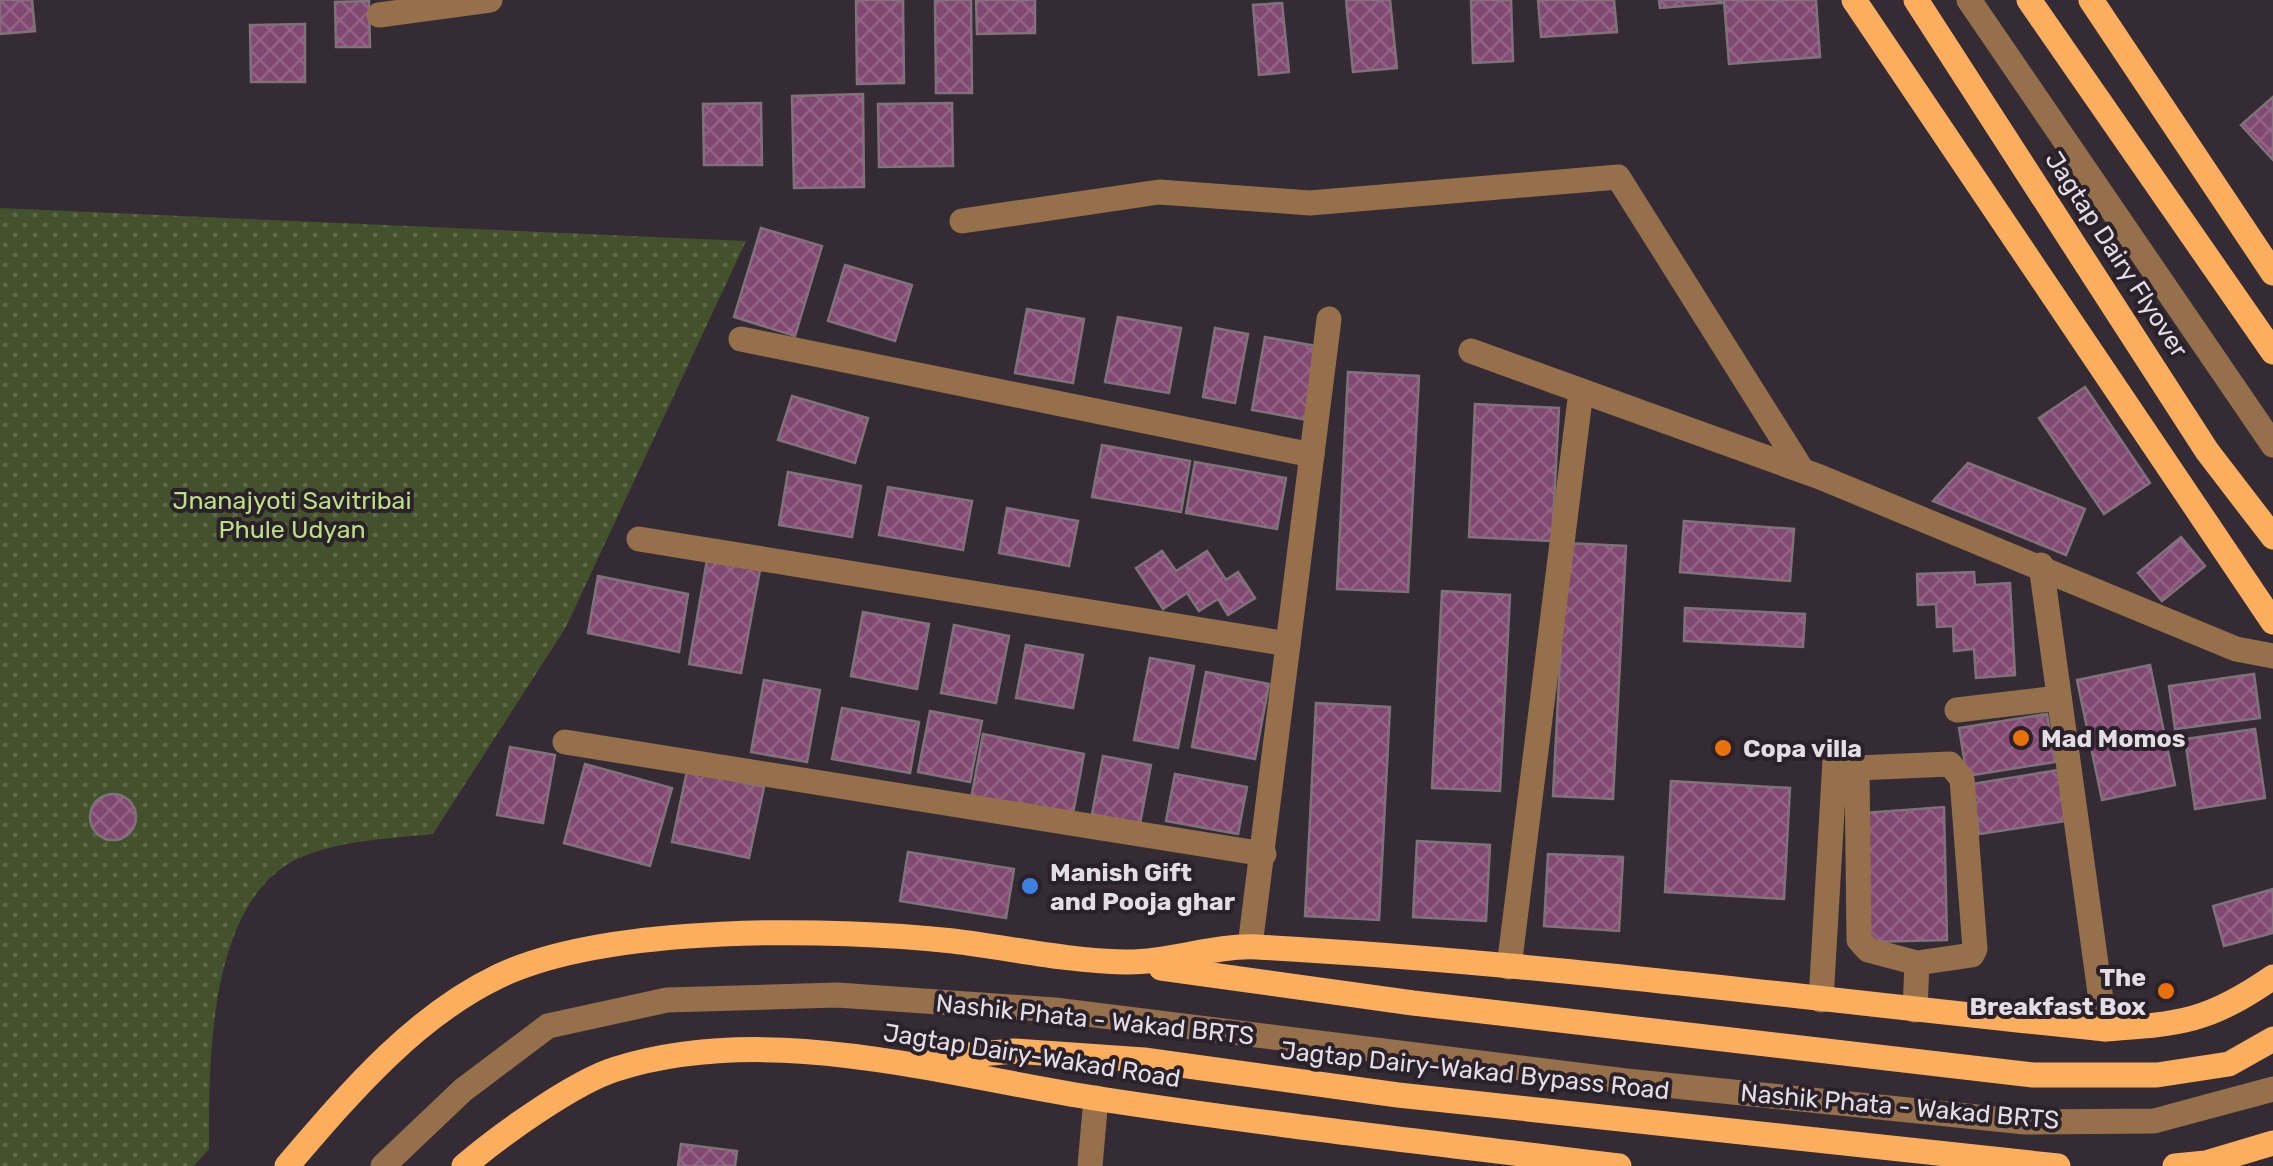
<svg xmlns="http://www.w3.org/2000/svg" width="2273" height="1166" viewBox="0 0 2273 1166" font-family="Rubik,sans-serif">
	<defs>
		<pattern id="park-dots" width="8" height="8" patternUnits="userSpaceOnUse" patternTransform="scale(2.5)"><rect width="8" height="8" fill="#43512c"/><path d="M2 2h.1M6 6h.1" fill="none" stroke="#5e6a4a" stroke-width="1.8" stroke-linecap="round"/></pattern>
		<pattern id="building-cross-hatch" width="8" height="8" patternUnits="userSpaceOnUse" patternTransform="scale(2.5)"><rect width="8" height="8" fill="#814871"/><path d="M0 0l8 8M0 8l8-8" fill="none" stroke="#936285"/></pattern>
	</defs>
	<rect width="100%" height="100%" fill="#342b35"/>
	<path fill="url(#park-dots)" d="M0,208l746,33 -180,386 -133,207c-45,5 -94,6 -136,25 -90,44 -88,206 -88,290l-15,17h-194z"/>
	<g fill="url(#building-cross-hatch)" stroke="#80727b" stroke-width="2.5">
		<path d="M0,0h32l3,31 -35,3z"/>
		<path d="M856,0h47l1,83 -47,1z"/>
		<path d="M935,0h36l1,93h-36z"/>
		<path d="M976,0h59v33l-58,1z"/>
		<path d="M1346,0h44l7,68 -44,4z"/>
		<path d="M1471,0h40l2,61 -40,2z"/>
		<path d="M1538,0h76l3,32 -76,5z"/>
		<path d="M1659,0h62l1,3 -62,5z"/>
		<path d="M1724,0h92l4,57 -91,7z"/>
		<path d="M369,1l1,46h-34l-1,-45z"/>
		<path d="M1282,3l7,69 -30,3 -6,-70z"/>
		<path d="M305,24v58h-54l-1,-57z"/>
		<path d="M863,94l1,93 -70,1 -2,-92z"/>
		<path d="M2273,97v63l-32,-35z"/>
		<path d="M761,103l1,62h-58l-1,-61z"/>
		<path d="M952,103l1,63 -74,1 -1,-63z"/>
		<path d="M761,228l61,18 -27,90 -61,-19z"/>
		<path d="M845,265l67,20 -17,56 -67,-20z"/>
		<path d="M1027,309l57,10 -11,64 -58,-10z"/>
		<path d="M1118,317l63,11 -12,65 -64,-11z"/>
		<path d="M1215,328l33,6 -13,69 -32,-6z"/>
		<path d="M1265,337l57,10 -14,73 -56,-10z"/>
		<path d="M1348,372l71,4 -11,216 -71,-3z"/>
		<path d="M2085,387l65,96 -46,31 -65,-96z"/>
		<path d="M792,396l76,22 -13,45 -77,-23z"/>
		<path d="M1475,404l84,4 -7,133 -83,-4z"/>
		<path d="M1102,445l88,16 -9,51 -89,-15z"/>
		<path d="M1195,462l91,16 -9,51 -91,-16z"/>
		<path d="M1968,463l117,46 -19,46 -133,-54z"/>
		<path d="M788,472l73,14 -9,51 -73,-12z"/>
		<path d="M888,487l84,14 -9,49 -84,-15z"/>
		<path d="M1007,508l71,13 -9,45 -70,-13z"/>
		<path d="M1684,521l110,8 -4,52 -110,-9z"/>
		<path d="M2181,537l24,29 -43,35 -24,-28z"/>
		<path d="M1566,543l60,3 -13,253 -60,-3z"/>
		<path d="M1162,551l14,20 31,-20 19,29 12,-8 17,26 -27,17 -10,-16 -19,12 -12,-18 -24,16 -27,-41z"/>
		<path d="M707,560l53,10 -19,103 -52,-9z"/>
		<path d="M1974,572l1,13 35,-2 5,92 -39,3 -2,-29 -20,2 -1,-25 -16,1 -1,-23 -18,1 -1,-31z"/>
		<path d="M598,576l90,18 -9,58 -91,-19z"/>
		<path d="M1442,591l68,4 -10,196 -68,-3z"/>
		<path d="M1685,608l120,6 -2,33 -119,-6z"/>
		<path d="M863,612l66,12 -12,65 -66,-13z"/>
		<path d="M954,625l55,11 -13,67 -55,-10z"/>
		<path d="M1026,645l57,10 -10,53 -57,-10z"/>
		<path d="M1150,658l44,8 -16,82 -44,-8z"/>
		<path d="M2150,665l25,120 -73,15 -25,-120z"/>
		<path d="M1206,672l63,12 -14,75 -63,-12z"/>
		<path d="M2254,674l6,44 -85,11 -6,-43z"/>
		<path d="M764,680l56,10 -13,72 -56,-10z"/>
		<path d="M1316,703l74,4 -11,213 -74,-4z"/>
		<path d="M842,708l77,14 -9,51 -78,-14z"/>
		<path d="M930,711l52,10 -12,61 -52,-10z"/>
		<path d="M2047,714l8,48 -88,14 -8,-48z"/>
		<path d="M2255,729l10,69 -70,11 -10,-70z"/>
		<path d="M983,734l101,20 -12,65 -101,-20z"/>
		<path d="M510,747l45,8 -12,68 -46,-8z"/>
		<path d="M1103,756l48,9 -11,59 -48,-10z"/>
		<path d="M585,764l87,24 -22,78 -86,-23z"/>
		<path d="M2058,770l8,51 -87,13 -7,-50z"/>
		<path d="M687,771l77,16 -15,71 -77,-16z"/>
		<path d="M1175,774l72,13 -9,47 -72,-13z"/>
		<path d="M1671,781l119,7 -6,111 -119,-7z"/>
		<circle cx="113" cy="817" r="23"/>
		<path d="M1944,807l3,133 -79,2 -3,-129z"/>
		<path d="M1417,841l73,4 -4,76 -73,-4z"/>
		<path d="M908,852l106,17 -8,49 -106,-17z"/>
		<path d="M1548,854l75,3 -4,74 -75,-5z"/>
		<path d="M2273,889v44l-49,13 -11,-40z"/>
		<path d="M681,1144l56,7 -2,15h-57z"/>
	</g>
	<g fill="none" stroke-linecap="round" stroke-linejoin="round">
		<g stroke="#95704b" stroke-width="25">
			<path d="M1969,0l304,445"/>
			<path d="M379,15l111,-15"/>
			<path d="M962,221l197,-29 151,11 308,-26 184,293"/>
			<path d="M741,339l571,116"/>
			<path d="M1471,351l349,126 416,172 37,7"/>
			<path d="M639,539l649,105"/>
			<path d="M2041,565l64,464"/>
			<path d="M1957,710l102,-12"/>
			<path d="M565,742l699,112"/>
			<path d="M1250,946l79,-627"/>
			<path d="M1509,967l72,-576"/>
			<path d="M1821,1000l14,-240"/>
			<path d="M1915,1010l2,-47 55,-8 3,-6 -13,-170 -12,-15 -93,4 2,172 9,10 49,13"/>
			<path d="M383,1166l80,-76 85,-64 119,-26 170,-5 218,15 571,71 399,41 129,-1 119,-32"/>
			<path d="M1090,1166l6,-68"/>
		</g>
		<g stroke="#fbaf5e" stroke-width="25">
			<path d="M1854,0l419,622"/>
			<path d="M1916,0l291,451 66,86"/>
			<path d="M2029,0l244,352"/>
			<path d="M2091,0l182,273"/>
			<path d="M1161,968l252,35 620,72h124l72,-11 44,-25"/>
			<path d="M924,1059l90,-8 130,9 254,35 660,71"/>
			<path d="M287,1166c61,-71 126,-149 212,-190 110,-52 334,-48 454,-35 57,7 115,20 171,21 44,1 89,-17 133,-15 283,15 566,54 848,82 76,-5 103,-7 168,-52"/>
			<path d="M464,1166c35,-30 110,-84 152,-97 154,-48 325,5 478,29 174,27 350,46 525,68"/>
			<path d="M2175,1166l31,-3 67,-20"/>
		</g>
	</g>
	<g fill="#e8710a" stroke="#2a212b" stroke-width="4">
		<circle cx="2021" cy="738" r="10"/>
		<circle cx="1723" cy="748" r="10"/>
		<circle cx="2166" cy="991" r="10"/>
	</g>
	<circle fill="#3f7fe0" stroke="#2a212b" stroke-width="4" cx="1030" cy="886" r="10"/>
	<g text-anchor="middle" stroke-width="8" stroke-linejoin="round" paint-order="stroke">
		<g font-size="25" fill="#e3dde4" stroke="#2a212b">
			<text transform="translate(2117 254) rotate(57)" y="9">Jagtap Dairy Flyover</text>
			<text transform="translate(1095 1019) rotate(6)" y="9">Nashik Phata - Wakad BRTS</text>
			<text transform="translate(1032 1055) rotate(9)" y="9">Jagtap Dairy-Wakad Road</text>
			<text transform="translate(1475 1070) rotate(6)" y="9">Jagtap Dairy-Wakad Bypass Road</text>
			<text transform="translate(1900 1106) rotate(5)" y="9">Nashik Phata - Wakad BRTS</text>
		</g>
		<g font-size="25" fill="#bbdf83" stroke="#2a212b">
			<text x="292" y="509">Jnanajyoti Savitribai<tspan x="292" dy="29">Phule Udyan</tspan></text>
		</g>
		<g font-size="25" font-weight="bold" fill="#e3dde4" stroke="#2a212b" text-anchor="start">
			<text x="2041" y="747">Mad Momos</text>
			<text x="1743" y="757">Copa villa</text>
			<text x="1050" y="881">Manish Gift<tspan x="1050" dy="29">and Pooja ghar</tspan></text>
			<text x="2146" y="986" text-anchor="end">The<tspan x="2146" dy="29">Breakfast Box</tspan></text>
		</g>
	</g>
</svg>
